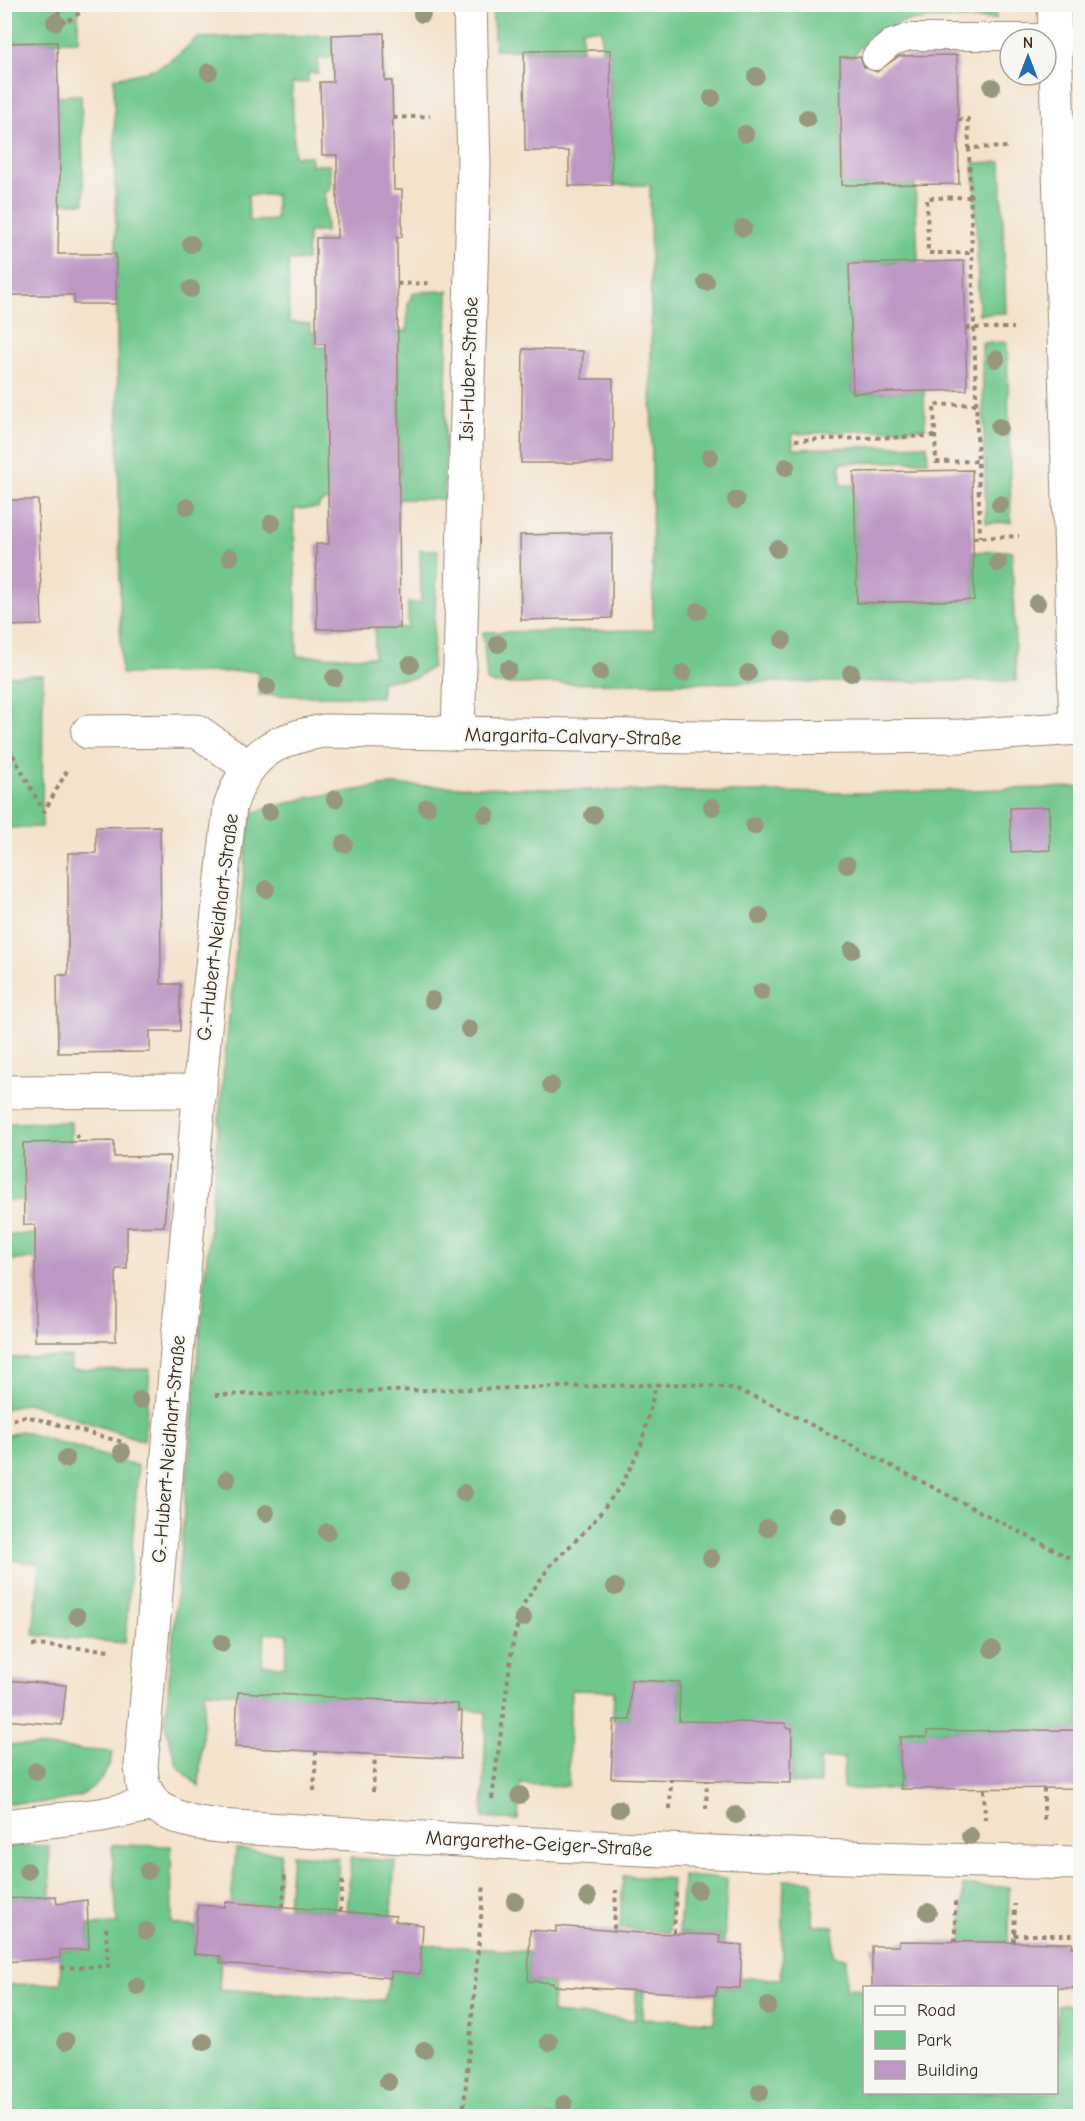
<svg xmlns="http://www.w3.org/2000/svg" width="1085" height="2121" viewBox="0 0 1085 2121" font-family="'Comic Neue',sans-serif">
	<rect width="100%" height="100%" fill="#f6f6f2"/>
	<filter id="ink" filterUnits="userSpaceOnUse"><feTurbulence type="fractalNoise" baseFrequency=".0167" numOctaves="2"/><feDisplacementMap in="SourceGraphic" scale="12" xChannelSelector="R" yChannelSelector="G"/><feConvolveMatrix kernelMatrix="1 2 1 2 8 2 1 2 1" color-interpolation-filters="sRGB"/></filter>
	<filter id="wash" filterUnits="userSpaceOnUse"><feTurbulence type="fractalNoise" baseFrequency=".008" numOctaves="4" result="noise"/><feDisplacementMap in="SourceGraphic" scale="24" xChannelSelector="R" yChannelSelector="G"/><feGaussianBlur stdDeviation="1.35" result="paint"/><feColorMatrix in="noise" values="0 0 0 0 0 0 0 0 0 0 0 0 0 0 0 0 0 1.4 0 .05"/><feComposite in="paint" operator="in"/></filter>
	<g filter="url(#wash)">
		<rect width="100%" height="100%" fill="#f4e2cb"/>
		<g fill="#70c78d" stroke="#567856" stroke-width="1.5" fill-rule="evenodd">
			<path d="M4,5h74v36l-73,1z"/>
			<path d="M492,5h504v14c-47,1 -117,-11 -142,38h-14l2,128 73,-1 3,77 -69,3 4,129 71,-2 1,37 -133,6 2,15 133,-4 1,16 -88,2 1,22h13l4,118 116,-3 -1,-48 39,-1 4,130 -521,3 -8,-3 -4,-49 170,-2 -3,-445h-38l-2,-134 -8,-1 -1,-21h-19v21h-87z"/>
			<path d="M332,35l1,23h-15v15h-10v9l-16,1 2,73h17v9h19l1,25 -6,1 1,41h-18l-1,28 -19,1 1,61 21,2v7l5,3 1,13h20l-8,128 72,-2 -3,-141 10,-1 1,-29 7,-10 33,-1 -4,208 -116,1 -8,3 -2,5 -24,1 3,147 77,1 1,-29h33v-25h13l-1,-53h18l-6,117 -17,11 -34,3v16l-122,-2 -1,-24 -137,3 -7,-596c38,-6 56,-11 82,-40zM248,195h28v25l-27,1z"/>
			<path d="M81,95l3,108h-79l-1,-29 56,-1 -2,-77z"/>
			<path d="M1001,162l5,151 -27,1 -5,-151z"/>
			<path d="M1007,342l4,180 -25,1 -4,-180z"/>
			<path d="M43,675l-1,152 -37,1v-152z"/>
			<path d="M388,785l250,6 224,2 218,-6v943l-152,1 -1,6 -27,1 1,51h-58l1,-31 -24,1v25l-29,-1 1,-55 -113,-7 1,-39 -49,-2 -1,40h-17l1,-29 -43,-1 -3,96 -48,-2 -2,36 -35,-2 3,-106 -48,-2 1,-7 -234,-12 -6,96 -22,-22 -12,-40 57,-638 28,-274 57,-15zM265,1633l23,1 -3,32 -23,-1z"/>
			<path d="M71,1122v20l-47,58 -19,1 -1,-78z"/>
			<path d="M127,1231v15h-51l-1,12 -70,2 -1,-25z"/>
			<path d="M71,1357v13l79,-1 -6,72 -116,-38 -23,6v-51z"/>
			<path d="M21,1431l117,35 -13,177 -92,-8 7,-72 -35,-3v-124z"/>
			<path d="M4,1744h1l108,8c-13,57 -62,50 -108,51z"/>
			<path d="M112,1845l59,1 1,78 24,3 -2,27 27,2 -2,33 165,12 7,-30 29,3 2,-30 107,8 -1,29 25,2 -1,30 83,7 1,-29 8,1 -2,27 72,3 3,-35 22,1 1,-10 41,1 3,-99 29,1 -1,44 22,1 -1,30 13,2v30l18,1v103h192l1,-87h23v111h-1075l-1,-131 57,-2 -1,-33 29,-1 -1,-24 29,-1z"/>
			<path d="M25,1846h24l2,50 -46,3v-52z"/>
			<path d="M236,1849l45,4 -5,53 -45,-3z"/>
			<path d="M292,1854l47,4 -4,53 -47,-4z"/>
			<path d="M351,1858l44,3 -4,55 -44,-4z"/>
			<path d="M623,1876l49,3 -3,53 -49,-3z"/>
			<path d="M683,1876l44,3 -3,64h-5l1,-8 -41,-2z"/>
			<path d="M963,1886l46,1 -1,55h-46z"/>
		</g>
		<g id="blocks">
			<g fill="#bd98c5">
				<path d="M384,33l1,48h7l2,109h8v47h-5l3,391 -83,1 -1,-85h13l-4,-200h-9v-106h21v-83h-15l-2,-73h13l-1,-47z"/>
				<path d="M57,42l3,131 -2,81h58v50h-42v-9h-70v-252z"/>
				<path d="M602,50h8l2,135 -43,1v-35h-44l-1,-100z"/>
				<path d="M957,55l2,129 -117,1 -2,-128h20l4,10 13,5 22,-16z"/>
				<path d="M964,261l3,129 -114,3 -4,-129z"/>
				<path d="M523,349l60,2 -1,28h31v84h-92z"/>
				<path d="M972,470l2,130 -117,3 -3,-131z"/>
				<path d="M4,500h34l4,125 -38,1z"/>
				<path d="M612,533v85l-91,2 -1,-85z"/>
				<path d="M1049,807l1,43 -39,2 -1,-44z"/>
				<path d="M160,826l1,158h19v47h-30v21l-92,1 -1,-78h11v-122h28v-26z"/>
				<path d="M114,1141v16l56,-1 -6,70 -37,1v42h-11v72h-81v-116h-11l-1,-82z"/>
				<path d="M4,1680l62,5 -4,40 -58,-5z"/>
				<path d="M631,1680l49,2 -1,39 107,2v5h6l-1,55 -180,-5 3,-58h16z"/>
				<path d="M238,1692l220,12v7h4l-2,48 -225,-12z"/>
				<path d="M1080,1730v58l-179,1 -1,-52h27v-6z"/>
				<path d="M56,1896l1,8 30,-4 2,49 -29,1v8l-56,4v-63z"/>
				<path d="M225,1902l171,14 -1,5 28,4 -3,49 -29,-3v7l-171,-15 1,-7 -27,-2 4,-49 27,2z"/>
				<path d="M556,1926l84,7 80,2 -1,8 23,2 -2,43 -23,-1 -1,8 -163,-9v-3l-25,-2 2,-51 26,2z"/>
				<path d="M899,1941l173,2v4h8v41h-208v-42h27z"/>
			</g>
		</g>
	</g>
	<g filter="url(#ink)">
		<use href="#blocks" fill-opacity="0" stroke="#988674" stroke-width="1.5"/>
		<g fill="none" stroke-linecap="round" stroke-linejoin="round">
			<g stroke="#988674" stroke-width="28">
				<path id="service" d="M875,57l16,-14 18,-6h147"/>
			</g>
			<g stroke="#988674" stroke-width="35">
				<g id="minor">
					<path d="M1054,4l22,724"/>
					<path d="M88,732l109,-1 51,36"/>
					<path d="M458,734l16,-568 -4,-162"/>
					<path d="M4,1092l196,-1"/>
					<path d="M154,1804l-11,-19 -2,-19 64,-738 25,-221c16,-51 42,-68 94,-76l438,7 199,-2 119,-8"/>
					<path d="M4,1826l97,-11 53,-11c20,15 40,19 64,22 287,18 575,32 862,37"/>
				</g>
			</g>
			<g stroke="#988674" stroke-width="4" stroke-dasharray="4.5 4.5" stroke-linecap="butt">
				<path d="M52,4l13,19 28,-19"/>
				<path d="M4,20l8,-16"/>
				<path d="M393,118l37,-2"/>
				<path d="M958,120l10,-1 1,29 39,-1"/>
				<path d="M969,148l11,389"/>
				<path d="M970,197l-43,1 1,55h43"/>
				<path d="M397,284l33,-1"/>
				<path d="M966,328h48"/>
				<path d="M976,404l-42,1 2,57 42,-1"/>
				<path d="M795,440l139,-4"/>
				<path d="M973,538l46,-2"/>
				<path d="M4,739l40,73 24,-43"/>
				<path d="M77,1134v8"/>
				<path d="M215,1395l472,-11 45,4 35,14 313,161"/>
				<path d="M4,1422l22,-6 100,27"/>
				<path d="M32,1645l79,5"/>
				<path d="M1044,1788v32"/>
				<path d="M984,1789l1,30"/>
				<path d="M314,1791l2,-39"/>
				<path d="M373,1792l2,-38"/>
				<path d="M492,1799l21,-158 11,-38 26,-37 41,-41 32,-42 18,-38 15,-60"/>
				<path d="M670,1809l1,-30"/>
				<path d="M706,1809l1,-28"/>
				<path d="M283,1907l2,-34"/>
				<path d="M340,1912l3,-36"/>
				<path d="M614,1929l2,-39"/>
				<path d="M674,1933l2,-42"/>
				<path d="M1014,1935h66"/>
				<path d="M955,1942v-41"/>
				<path d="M1014,1942l1,-38"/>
				<path d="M61,1968l47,-2 -2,-41"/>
				<path d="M463,2116l21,-232"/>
			</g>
			<use href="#service" stroke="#fff" stroke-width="26"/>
			<use href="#minor" stroke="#fff" stroke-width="33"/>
		</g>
		<g fill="#97977e">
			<circle cx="422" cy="14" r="9"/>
			<circle cx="55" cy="22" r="9"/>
			<circle cx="209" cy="72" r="9"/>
			<circle cx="756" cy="76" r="9"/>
			<circle cx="992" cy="87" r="9"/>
			<circle cx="712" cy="98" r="9"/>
			<circle cx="807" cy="118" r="9"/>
			<circle cx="745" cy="134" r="9"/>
			<circle cx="743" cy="228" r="9"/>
			<circle cx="191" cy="244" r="9"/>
			<circle cx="706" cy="282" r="9"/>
			<circle cx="191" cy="289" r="9"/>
			<circle cx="996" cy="359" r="9"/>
			<circle cx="999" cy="427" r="9"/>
			<circle cx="710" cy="457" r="9"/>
			<circle cx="786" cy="467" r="9"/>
			<circle cx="736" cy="500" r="9"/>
			<circle cx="1000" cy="504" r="9"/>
			<circle cx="187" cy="507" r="9"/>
			<circle cx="272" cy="523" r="9"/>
			<circle cx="777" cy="549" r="9"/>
			<circle cx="230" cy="557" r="9"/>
			<circle cx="998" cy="563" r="9"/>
			<circle cx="1037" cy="603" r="9"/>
			<circle cx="698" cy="611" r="9"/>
			<circle cx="783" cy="640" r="9"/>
			<circle cx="498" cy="644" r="9"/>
			<circle cx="410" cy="665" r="9"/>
			<circle cx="508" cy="669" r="9"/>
			<circle cx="600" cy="672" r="9"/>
			<circle cx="683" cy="673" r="9"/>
			<circle cx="748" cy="673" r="9"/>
			<circle cx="851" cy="673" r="9"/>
			<circle cx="334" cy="678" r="9"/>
			<circle cx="267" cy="687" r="9"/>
			<circle cx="335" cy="799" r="9"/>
			<circle cx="427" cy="807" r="9"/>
			<circle cx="712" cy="807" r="9"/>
			<circle cx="269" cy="812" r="9"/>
			<circle cx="486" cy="815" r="9"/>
			<circle cx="593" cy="815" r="9"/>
			<circle cx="754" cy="826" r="9"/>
			<circle cx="344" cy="844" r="9"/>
			<circle cx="847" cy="865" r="9"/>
			<circle cx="266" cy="889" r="9"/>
			<circle cx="760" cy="916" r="9"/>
			<circle cx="852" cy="950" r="9"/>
			<circle cx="761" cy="992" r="9"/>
			<circle cx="432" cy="1000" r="9"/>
			<circle cx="469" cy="1029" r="9"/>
			<circle cx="551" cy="1085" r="9"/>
			<circle cx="140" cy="1400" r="9"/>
			<circle cx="122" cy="1452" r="9"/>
			<circle cx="66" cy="1459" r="9"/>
			<circle cx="227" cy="1479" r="9"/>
			<circle cx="464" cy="1493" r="9"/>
			<circle cx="266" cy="1513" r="9"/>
			<circle cx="840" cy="1516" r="9"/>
			<circle cx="767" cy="1528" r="9"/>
			<circle cx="327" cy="1532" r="9"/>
			<circle cx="711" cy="1558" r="9"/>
			<circle cx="400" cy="1581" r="9"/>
			<circle cx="615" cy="1587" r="9"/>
			<circle cx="77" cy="1616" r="9"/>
			<circle cx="523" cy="1618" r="9"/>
			<circle cx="221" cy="1643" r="9"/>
			<circle cx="992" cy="1649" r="9"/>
			<circle cx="36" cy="1771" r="9"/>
			<circle cx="520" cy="1795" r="9"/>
			<circle cx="619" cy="1809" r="9"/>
			<circle cx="736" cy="1815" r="9"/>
			<circle cx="970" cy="1836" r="9"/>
			<circle cx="27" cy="1871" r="9"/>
			<circle cx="148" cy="1871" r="9"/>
			<circle cx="698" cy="1890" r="9"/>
			<circle cx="588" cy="1897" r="9"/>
			<circle cx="515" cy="1901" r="9"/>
			<circle cx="928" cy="1912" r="9"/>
			<circle cx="146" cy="1931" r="9"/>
			<circle cx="137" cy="1986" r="9"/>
			<circle cx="768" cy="2006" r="9"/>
			<circle cx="66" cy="2041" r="9"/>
			<circle cx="204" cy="2042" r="9"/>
			<circle cx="549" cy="2042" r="9"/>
			<circle cx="424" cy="2050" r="9"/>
			<circle cx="388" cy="2082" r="9"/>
			<circle cx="760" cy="2092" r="9"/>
			<circle cx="564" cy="2104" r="9"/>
		</g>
	</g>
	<g text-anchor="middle" stroke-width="4.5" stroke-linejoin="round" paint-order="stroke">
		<g font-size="20" fill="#3b2a1e" stroke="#f6f6f2">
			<text transform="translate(468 369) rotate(-88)" y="7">Isi-Huber-Straße</text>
			<text transform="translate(573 736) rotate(1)" y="7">Margarita-Calvary-Straße</text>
			<text transform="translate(217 927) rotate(-83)" y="7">G.-Hubert-Neidhart-Straße</text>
			<text transform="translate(168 1449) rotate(-85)" y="7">G.-Hubert-Neidhart-Straße</text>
			<text transform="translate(539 1843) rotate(3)" y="7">Margarethe-Geiger-Straße</text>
		</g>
	</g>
	<rect width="1085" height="2121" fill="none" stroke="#f6f6f2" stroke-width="24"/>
	<rect x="863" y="1986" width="195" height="108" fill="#f6f6f2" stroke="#aba49d" stroke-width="1.5"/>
	<rect x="875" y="2006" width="30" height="9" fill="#ffffff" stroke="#aba49d" stroke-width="1.5"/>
	<text x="917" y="2016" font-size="18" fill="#3b2a1e">Road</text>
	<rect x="875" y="2031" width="30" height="18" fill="#70c78d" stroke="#aba49d" stroke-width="1.5"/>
	<text x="917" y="2046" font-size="18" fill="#3b2a1e">Park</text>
	<rect x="875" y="2061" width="30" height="18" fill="#bd98c5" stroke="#aba49d" stroke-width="1.5"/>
	<text x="917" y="2076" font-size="18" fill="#3b2a1e">Building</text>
	<g transform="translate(1028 57)"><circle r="28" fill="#f6f6f2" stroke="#aba49d" stroke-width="1.5"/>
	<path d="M0-4.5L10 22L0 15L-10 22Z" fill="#1f6fb2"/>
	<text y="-9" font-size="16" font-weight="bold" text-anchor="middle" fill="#3b2a1e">N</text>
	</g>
</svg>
